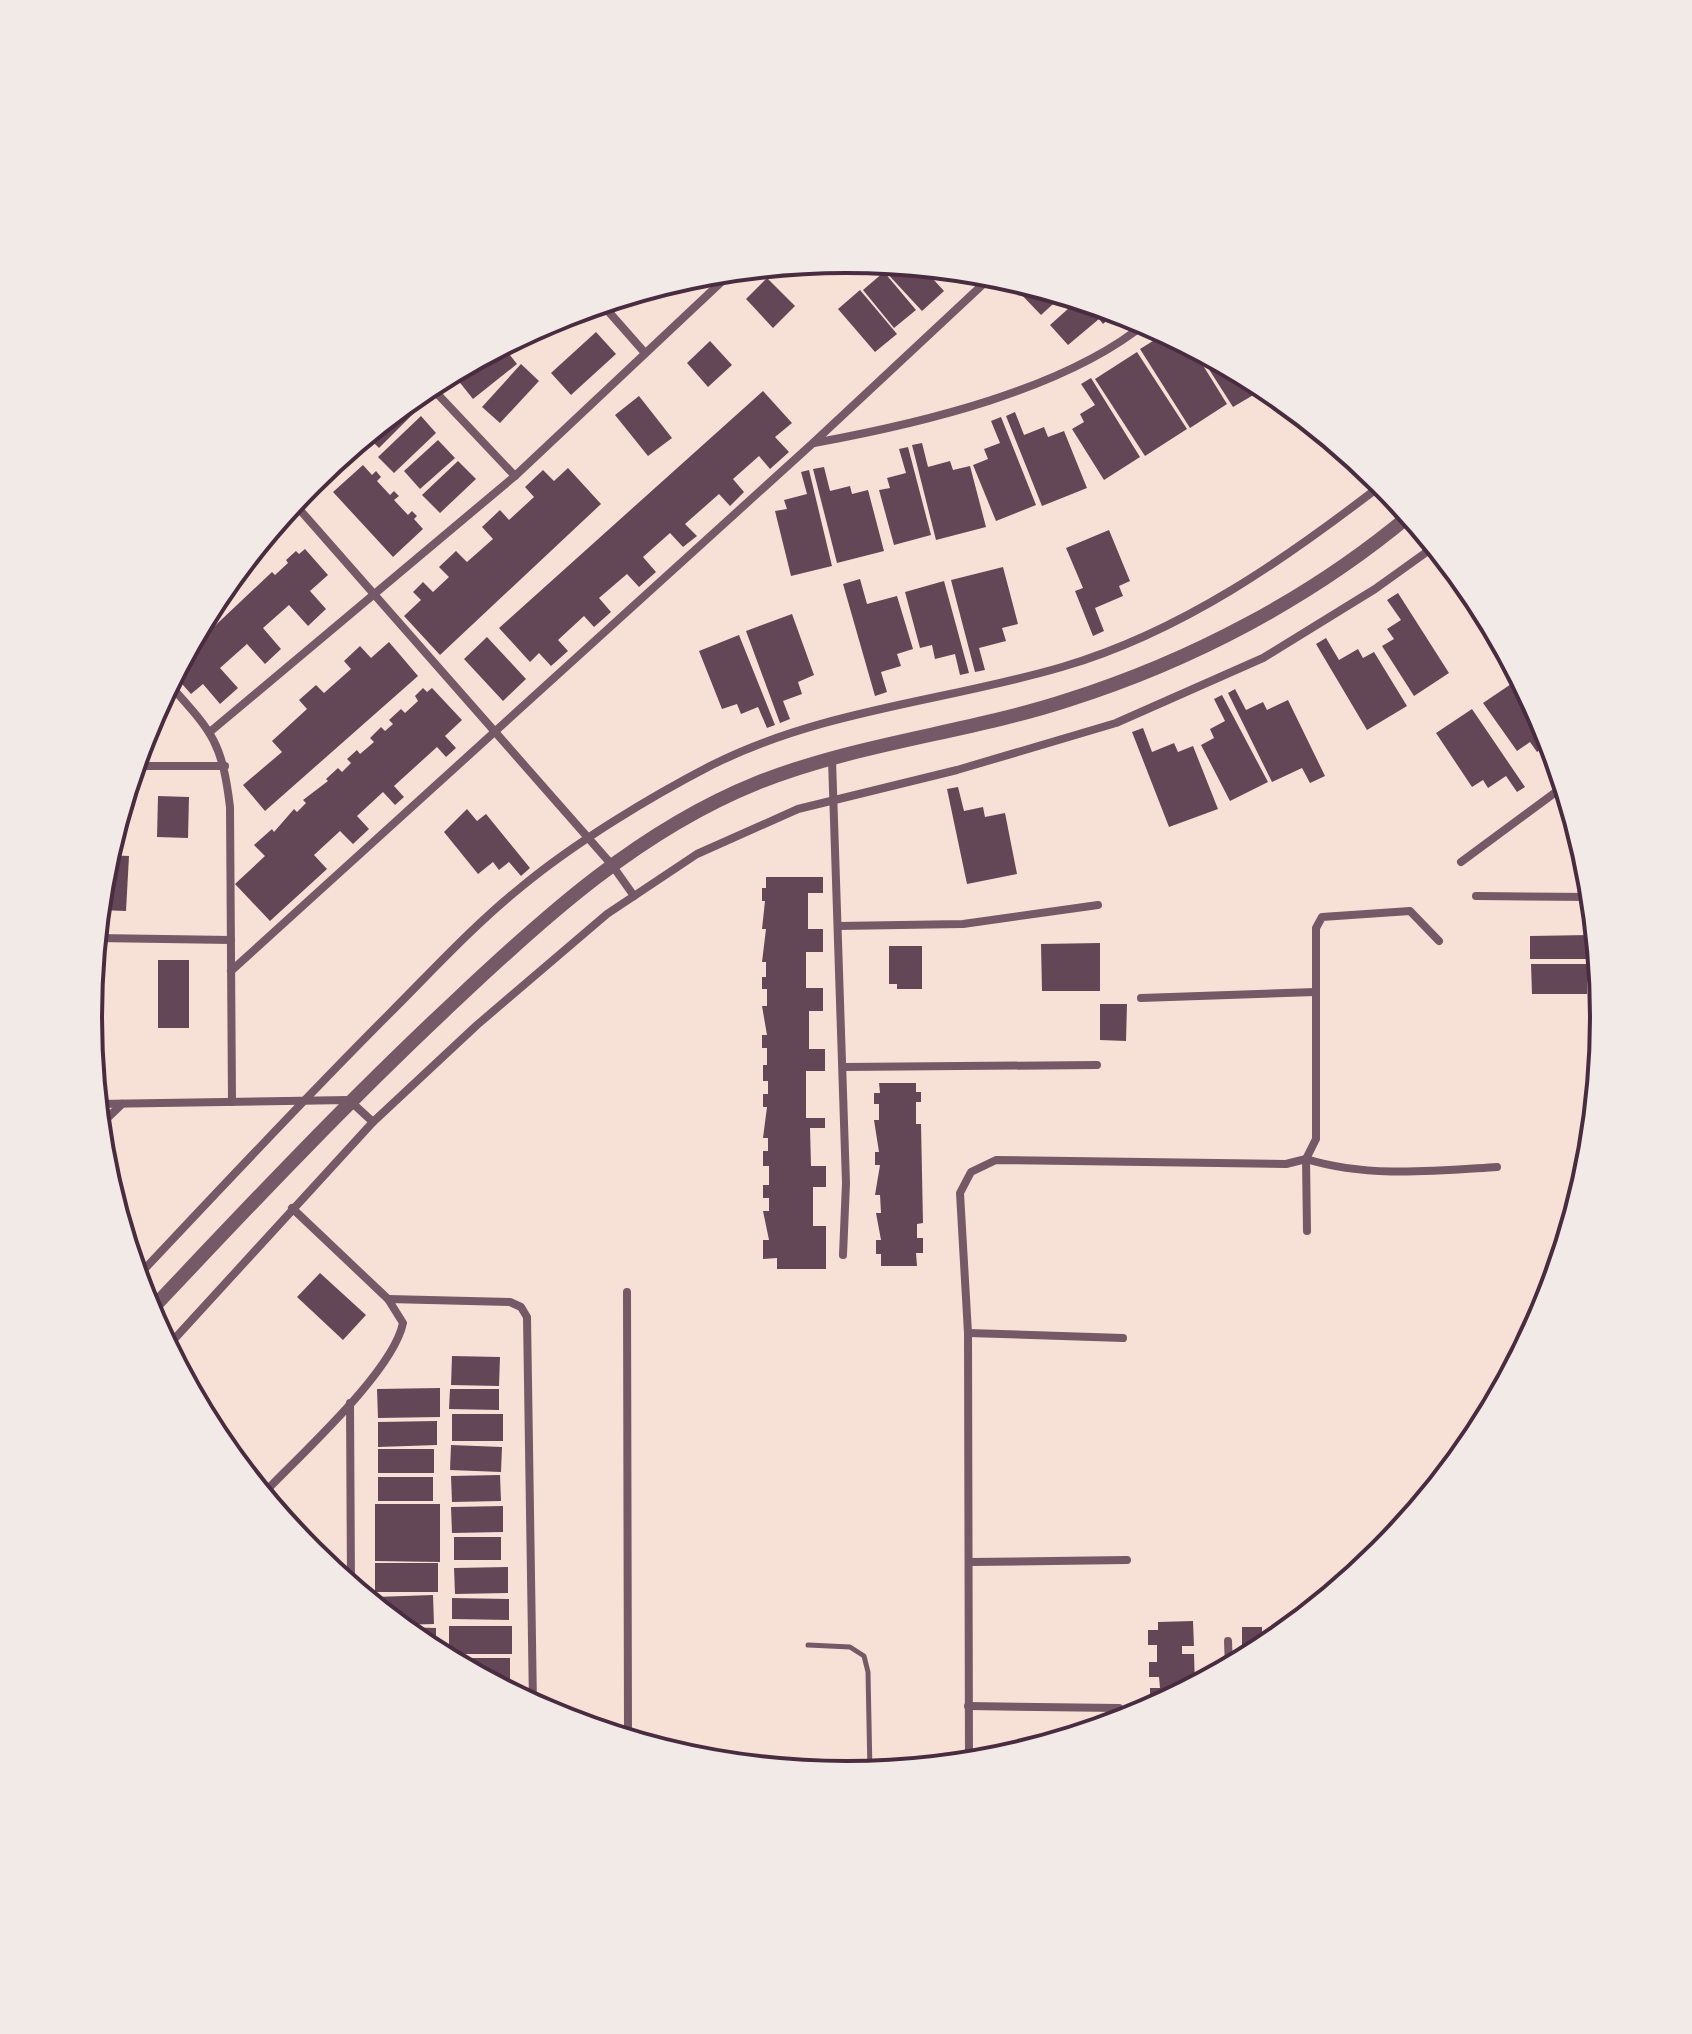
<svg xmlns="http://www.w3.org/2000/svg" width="1692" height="2034" viewBox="0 0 1692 2034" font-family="Raleway,sans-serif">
	<rect width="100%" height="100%" fill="#f7e1d7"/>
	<g fill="#644757">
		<path d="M892,263l29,3 23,25 -22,20 -38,-41z"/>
		<path d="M709,272l-17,15 -8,-9 15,-5z"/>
		<path d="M884,272l32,38 -22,18 -31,-38z"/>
		<path d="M767,278l28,28 -22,22 -27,-29z"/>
		<path d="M1019,281l21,6 23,8 -22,20 -27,-28z"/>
		<path d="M860,290l37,44 -22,18 -37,-43z"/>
		<path d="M1079,299l38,12 -14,13 -4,-5 -31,26 -18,-20z"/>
		<path d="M596,332l20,22 -45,41 -20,-22z"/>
		<path d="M1166,333l25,13 36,58 -37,24 -50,-79z"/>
		<path d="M710,341l22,24 -24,22 -21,-24z"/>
		<path d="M502,345l15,19 -44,35 -16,-20z"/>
		<path d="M1196,349l66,35 5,3 -34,20z"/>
		<path d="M1137,352l50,77 -42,27 -50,-77z"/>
		<path d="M521,364l18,17 -39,42 -18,-16z"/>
		<path d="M1091,378l49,79 -36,23 -32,-51 12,-7 -4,-8 15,-9 -14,-21z"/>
		<path d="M763,391l29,32 -17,14 14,15 -19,17 -11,-13 -26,23 11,13 -14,14 -11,-12 -34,30 12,12 -14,11 -13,-14 -27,24 13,15 -17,15 -12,-13 -28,24 12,14 -17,15 -10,-11 -26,24 10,11 -17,15 -12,-13 -9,9 -31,-34z"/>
		<path d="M639,396l33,42 -24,18 -33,-41z"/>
		<path d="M407,401l10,9 -38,38 -13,-13z"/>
		<path d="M1015,412l9,23 20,-8 4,10 16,-6 23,57 -45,18 -36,-90z"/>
		<path d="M421,416l15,17 -42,40 -16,-16z"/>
		<path d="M1001,417l35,88 -40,16 -23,-56 15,-6 -4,-10 16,-6 -9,-22z"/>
		<path d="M438,440l17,18 -35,31 -16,-18z"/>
		<path d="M922,443l6,24 22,-6 3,9 17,-4 16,61 -50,13 -24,-95z"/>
		<path d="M908,447l23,88 -37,10 -15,-55 11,-2 -3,-10 19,-5 -7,-24z"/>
		<path d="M458,461l18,18 -36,34 -18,-18z"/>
		<path d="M363,465l9,10 4,-4 5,6 -4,4 13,14 4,-4 5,5 -5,4 14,15 4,-4 5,5 -3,3 9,10 -30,28 -60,-65z"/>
		<path d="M824,467l6,24 20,-5 2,8 16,-4 16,61 -47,12 -24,-94z"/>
		<path d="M568,468l33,36 -161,151 -36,-39 17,-16 -8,-8 10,-10 10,10 16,-15 -10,-10 17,-16 11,11 26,-23 -11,-12 18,-17 9,10 25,-23 -9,-10 18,-17 11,11z"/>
		<path d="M809,470l23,96 -41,10 -16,-65 12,-2 -3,-9 23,-6 -6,-22z"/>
		<path d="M1109,530l21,51 -11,5 4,10 -28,12 9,23 -11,5 -18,-45 8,-3 -17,-40z"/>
		<path d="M305,549l23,26 -18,16 16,18 -18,17 -19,-21 -26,23 18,21 -16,15 -18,-20 -27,24 18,20 -18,16 -17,-20 -12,10 -17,-19 10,-20 88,-83 3,3 13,-12 -2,-3 10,-9 3,3z"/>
		<path d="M1003,567l15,57 -16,4 4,13 -27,7 6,22 -10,2 -24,-92z"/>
		<path d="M860,579l7,25 30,-8 16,53 -16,5 4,12 -20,6 6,20 -12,4 -32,-112z"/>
		<path d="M944,581l25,92 -9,2 -5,-21 -20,5 -3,-14 -12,3 -15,-56z"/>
		<path d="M1466,583l11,13 14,30 -31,-38z"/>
		<path d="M1398,593l51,80 -35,23 -32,-50 12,-7 -7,-10 14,-9 -14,-20z"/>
		<path d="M792,614l22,61 -16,7 4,12 -19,7 7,18 -10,4 -34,-92z"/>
		<path d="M739,635l36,90 -8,3 -9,-21 -17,7 -4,-10 -15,5 -23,-58z"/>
		<path d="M487,637l39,42 -23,22 -39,-42z"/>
		<path d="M1326,638l13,22 19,-11 5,9 11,-6 33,54 -40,24 -51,-86z"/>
		<path d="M389,642l29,34 -153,135 -22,-26 39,-33 -10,-11 35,-32 -8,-9 17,-15 8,8 27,-24 -7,-8 16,-15 11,12z"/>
		<path d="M1520,678l31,64 -14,10 -7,-10 -13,9 -34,-48z"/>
		<path d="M423,688l4,4 5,-4 30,32 -17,16 11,12 -10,9 -9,-10 -43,39 10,11 -9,8 -12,-13 -26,24 12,13 -16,15 -13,-13 -26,24 13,14 -57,52 -35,-37 30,-28 -11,-11 18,-16 2,3 20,-23 3,3 9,-9 -3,-3 25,-19 -2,-2 12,-11 4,4 9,-9 -4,-4 10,-9 3,4 14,-12 -4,-4 11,-11 4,4 8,-7 -4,-4 12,-11 4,4 13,-12 -3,-5z"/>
		<path d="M1235,689l11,21 17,-8 4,8 21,-10 37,76 -15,7 -8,-15 -30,14 -44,-89z"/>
		<path d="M1222,695l46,87 -38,19 -29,-56 13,-7 -4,-9 15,-8 -11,-22z"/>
		<path d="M1472,709l53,78 -8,5 -11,-16 -18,12 -5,-8 -11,7 -36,-54z"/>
		<path d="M152,715l7,9 -16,13 3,-10z"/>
		<path d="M1143,728l9,24 22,-9 4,9 15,-6 25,63 -49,18 -37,-95z"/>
		<path d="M958,787l6,24 19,-4 2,10 20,-4 12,61 -50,10 -20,-95z"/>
		<path d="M158,796l31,1 -1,41 -31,-1z"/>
		<path d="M467,809l10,12 9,-7 44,54 -9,8 -12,-14 -10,8 -6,-8 -15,12 -34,-42z"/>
		<path d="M107,855l22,1 -3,55 -27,-1z"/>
		<path d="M766,877h57v16h-15v36h15v23h-17v36h17v23h-14v38h16v22h-19v47h19v10h-15l1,38h15v21h-13v39h13v43h-49v-11l-14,1v-19h6l-6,-29h6v-13h-6v-13h6v-19h-6v-15h5v-13h-5l4,-31h-4v-13h5v-13h-5v-16h4v-17h-5v-13h5l-5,-29h5v-17h-5v-12h4v-15h-4l4,-33h-4l3,-28h-3v-13h4z"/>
		<path d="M1589,935v24h-59v-23z"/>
		<path d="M1595,942h2l4,47h-7z"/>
		<path d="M1100,943v48h-58l-1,-47z"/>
		<path d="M889,946h33v43h-25v-5h-8z"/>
		<rect x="158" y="960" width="31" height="68"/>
		<path d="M1531,964h56v30h-55z"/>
		<path d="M1100,1004h27l-1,37 -26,-1z"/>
		<path d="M879,1083h37v9h5v10h-5v22h5l2,99 -6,1v14h6v15h-7l1,13h-36v-12h-5v-14h5l-5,-27h5l-1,-18h-5l5,-30h-5v-13h4l-5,-32h5v-16h-5v-11h6z"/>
		<path d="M320,1273l46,42 -23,25 -46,-43z"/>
		<path d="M452,1356l48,1 -1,29 -48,-1z"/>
		<path d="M440,1388v29l-62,1 -1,-29z"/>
		<path d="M450,1389h49v21l-50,-1z"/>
		<rect x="452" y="1414" width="51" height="27"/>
		<path d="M437,1421v24l-59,2v-25z"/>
		<path d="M451,1445l51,2 -1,25 -51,-2z"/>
		<rect x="378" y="1449" width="56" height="24"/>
		<path d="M500,1475l1,26 -49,1 -1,-26z"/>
		<rect x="378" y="1477" width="55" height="24"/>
		<path d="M375,1504h65v58l-65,-1z"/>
		<path d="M503,1506v26l-51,1 -1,-26z"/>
		<rect x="454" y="1537" width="47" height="23"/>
		<rect x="375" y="1563" width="63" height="29"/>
		<path d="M508,1567v26l-53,1 -1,-26z"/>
		<path d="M433,1595l1,29 -37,1 -21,-18 -1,-10z"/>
		<path d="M452,1598l57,1v21l-57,-1z"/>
		<path d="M1193,1621l1,25h-12v8h12l1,32 -45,21v-19h10l-1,-11h-10v-15h8v-17h-9v-15h10v-8z"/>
		<rect x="449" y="1626" width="63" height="28"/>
		<path d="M401,1627l35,1v25l-11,-6z"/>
		<path d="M1242,1627h20v10h18l-38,24z"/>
		<path d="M451,1658h59v22h-23z"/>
	</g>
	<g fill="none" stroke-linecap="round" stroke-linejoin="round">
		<path stroke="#755966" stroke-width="5" d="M808,1645l42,2 14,9 4,16 2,101"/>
		<g stroke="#755966" stroke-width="8">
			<path d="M601,303l44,50"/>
			<path d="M429,385l86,91"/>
			<path d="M814,443c104,-19 251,-53 333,-121"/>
			<path d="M293,502l319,363 22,31"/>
			<path d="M169,684c43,48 53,57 61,123l2,295"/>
			<path d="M211,731l304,-255 219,-206"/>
			<path d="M832,760l14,423 -3,72"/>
			<path d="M134,766h91"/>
			<path d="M1461,862l103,-76"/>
			<path d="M1476,896l116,1"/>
			<path d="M838,926l125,-2 135,-19"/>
			<path d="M96,938l135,2"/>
			<path d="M231,971l582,-528 181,-169"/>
			<path d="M1141,998l174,-6"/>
			<path d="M843,1067l254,-2"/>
			<path d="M97,1104l252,-4 24,22 104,-97 130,-111 90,-60 101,-45 159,-39 159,-47 147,-65 112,-69 60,-43"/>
			<path d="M99,1126l23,-22"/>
			<path d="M292,1208l96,91"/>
			<path d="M1307,1231l-1,-72c62,19 127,12 191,8"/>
			<path d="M137,1277c83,-88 166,-177 252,-263 43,-43 84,-88 131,-126 54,-45 130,-91 192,-123 109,-55 234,-64 350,-98 120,-35 225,-109 322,-184"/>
			<path d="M627,1292l1,447"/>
			<path d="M968,1333l155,5"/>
			<path d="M167,1347l206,-225"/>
			<path d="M350,1403l1,184"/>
			<path d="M262,1495c37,-39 131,-123 141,-172l-15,-24 122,3 11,5 6,10 6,388"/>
			<path d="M969,1562l158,-2"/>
			<path d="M1228,1641l1,27"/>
			<path d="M968,1706l151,2"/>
			<path d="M969,1763l-1,-430 -8,-140 11,-21 25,-12 290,4 20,-5 10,-20v-211l6,-11 88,-6 29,30"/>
		</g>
		<path stroke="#755966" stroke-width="14" d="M149,1312c100,-106 199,-211 306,-311 90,-85 185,-171 302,-218 100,-40 210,-50 311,-83 123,-39 243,-102 342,-185"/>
	</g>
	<path d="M0 0H1692V2034H0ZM102 1017a744 744 0 1 1 1488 0a744 744 0 1 1-1488 0Z" fill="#f1eae7" fill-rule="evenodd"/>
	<path fill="none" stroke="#4a2c40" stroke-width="4" d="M102 1017a744 744 0 1 1 1488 0a744 744 0 1 1-1488 0Z"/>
</svg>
